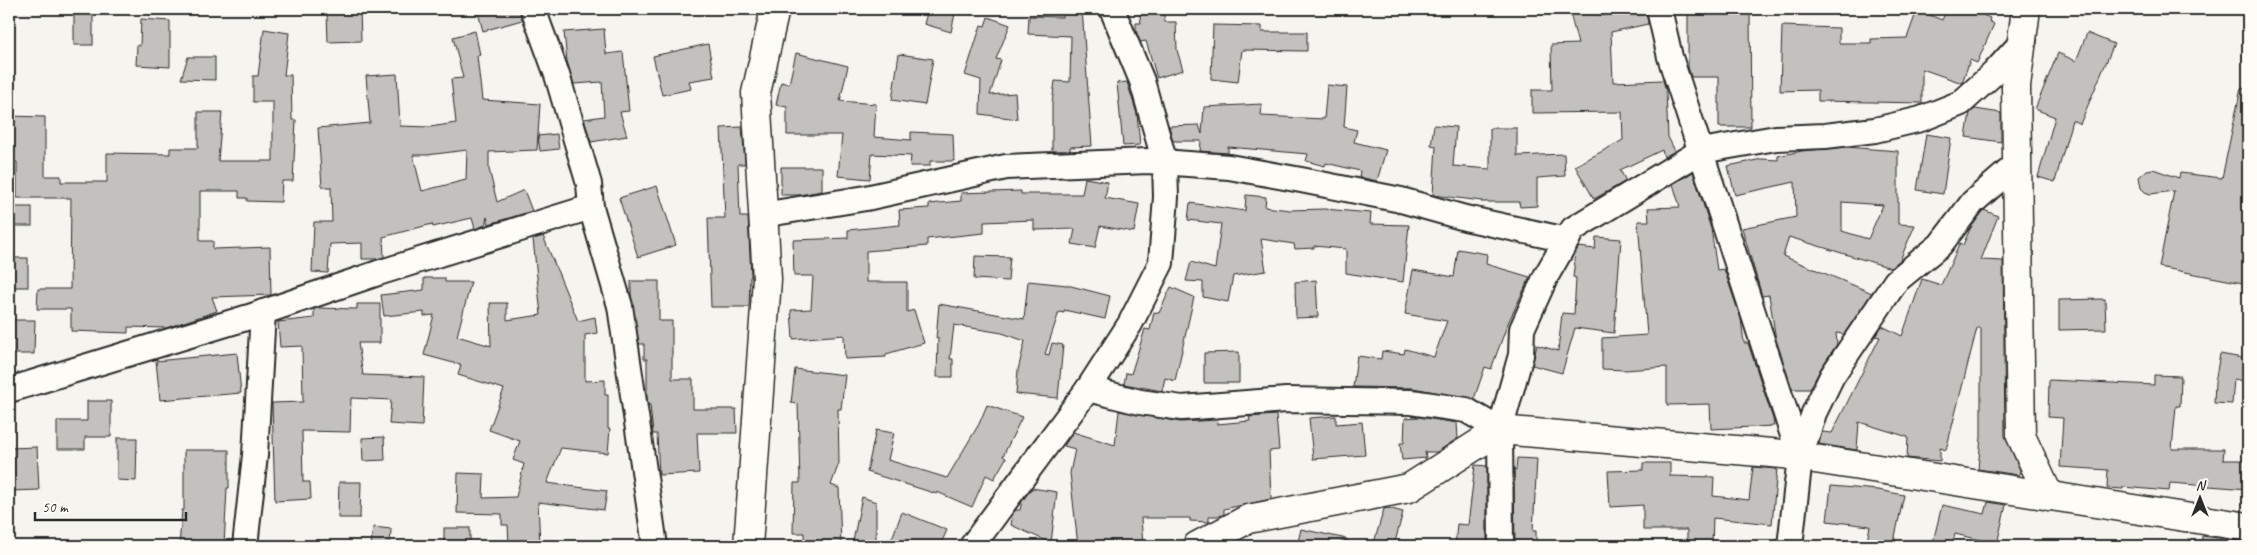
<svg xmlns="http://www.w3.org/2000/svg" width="2257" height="555" viewBox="0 0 2257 555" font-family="Caveat,sans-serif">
	<rect width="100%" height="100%" fill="#f5f4ef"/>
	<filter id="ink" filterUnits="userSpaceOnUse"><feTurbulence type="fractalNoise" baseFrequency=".02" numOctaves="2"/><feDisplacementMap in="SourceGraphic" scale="10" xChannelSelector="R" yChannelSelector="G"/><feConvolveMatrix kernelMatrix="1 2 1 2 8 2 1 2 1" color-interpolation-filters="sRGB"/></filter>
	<g filter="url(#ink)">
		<g fill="#c2c1be" stroke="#2b2b2b" fill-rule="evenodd">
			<path d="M330,9h30l1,32 -33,1 -1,-29h3z"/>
			<path d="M477,9h43l2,11 -39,11z"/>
			<path d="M928,9h28l-5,23 -27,-8z"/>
			<path d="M1062,9h20l10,137 -22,1v4h-18v-48l3,-22 15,1 1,-46 -43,-2 1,-18 33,1z"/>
			<path d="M1139,9h24l2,13h11l1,28 6,20 -26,8 -11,-37 -6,1 -4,-11v-8h5z"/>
			<path d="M1569,9h29l2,7 33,-7h13l2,15 -37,8 2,50 50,-2 3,11 2,46 7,14 -11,6 -2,-7 -42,20 6,11 -32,18 -19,-33 48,-26 -1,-28 -90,1v-23h20l-1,-45 27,-1z"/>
			<path d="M1688,9h62l1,118h-32v-50h-28l-3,-10z"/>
			<path d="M1947,9h22l21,9 -1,3 5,3 -17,39 -7,-3 -8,23 -40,-14v34l-104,-2v-11l-38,1 2,-65 57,2v15h32v-4l36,-1 10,-28 25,10z"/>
			<rect x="74" y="14" width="19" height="31"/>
			<path d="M988,17l22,8 -14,34 5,1 -11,35 25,-2 2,26 -37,-5 1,-34 -16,-5 16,-50 4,1z"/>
			<path d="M141,19l29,2v46l-34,-2 1,-20 3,1z"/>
			<path d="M1213,25l49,1v6h45v19l-65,-1 -4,32 -27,-3z"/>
			<path d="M264,29l25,4 -5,42h7l1,45h4l-3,61h-11l-1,21 -34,-1v-3h-8v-7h-39v50h13v8l57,-2 1,48 -59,2 5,14 -51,17 -38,-1v6l-57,-2v-22h-34l1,-20h32l1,-91h-54v-36h-8v-46l36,1v59h16v6h46v-29l63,1v-6h28v-36h24l-4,49h55v-59h-20v-26h5z"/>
			<path d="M604,29l2,25 17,-2 6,59 -9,1 7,24 -36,6 -7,-23 20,-3 -2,-34 -28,2 -7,-23 -3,-29z"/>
			<path d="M475,31l5,24 -3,1 5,44 58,4 -3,46 -48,2v17l8,33 27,-12 8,21 -43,13 -2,-7 -2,8 -10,4 -3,-11 -39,9 -1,-3 -49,13 1,20 -7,2h-15v-16l-32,1 -2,29 -16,-1 2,-50h18l-1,-35h-9l-4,-59 52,-5 -4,-47 31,-2 3,52 30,1 26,-4 -5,-44 12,-1 -10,-41zM467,150l-1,30 -44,11 -9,-36h14z"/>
			<path d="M2087,33l27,11 -34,80 -8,-4 -17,62 -17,-5 17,-60 -20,-8 23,-56 18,8z"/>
			<path d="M708,44l6,33 -25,4 2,8 -29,6 -9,-39z"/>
			<path d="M796,53l52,13 -8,35 36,3 -2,33 37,3v-8l42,2 1,27h-24v5h-20l1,-10 -39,-2 -2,25 -32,-3 4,-41h-55v-28l-11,-2 5,-23 8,2z"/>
			<path d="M899,54l34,5 -8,46 -33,-5z"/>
			<path d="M188,57h27v23l-34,-1z"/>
			<path d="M1127,82l10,32 3,31 -17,1 -6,-63z"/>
			<path d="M1327,85l20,2 -3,40 13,3 -3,12 32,8 -9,31 -18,-4 1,-6 -34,-8 -1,3 -19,-5 2,-7 -80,-7v6l-28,-2 1,-10h-28l-4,-15 30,-1 3,9 2,-27 58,-3 -1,12 63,3z"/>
			<path d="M2241,88l7,1v195l-89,-17 15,-76 -24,3 -5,-2 -4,-4 -2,-11 8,-7 6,-1 26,9 1,-5 42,5z"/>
			<path d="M1975,109l26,4v29l-35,-5 4,-24z"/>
			<path d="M1434,125l22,2 -3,39 37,3v-41h27v28l47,-2 1,22 -28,2v28l-17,1 -1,-5h-38l1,-1 -49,-6 3,-49 -5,-1z"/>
			<path d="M742,127l3,37h-7l2,53h8l3,60h-1l-1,30h-38l-3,-89h17l-4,-90z"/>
			<path d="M557,134l2,15 -19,2 -2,-15z"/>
			<path d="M1926,134l25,4 -8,56 -26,-4z"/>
			<path d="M1846,147l52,4v73l17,1 -15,35 -9,8 -102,-31 -6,19 89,37 -28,41 -8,-1 1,11 -16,24 -11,21h-18l-16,-49 -7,-45 -7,1 -20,-68 54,-11 -1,-35 -60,13 -7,-29 34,-7 16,1v-4l24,-5zM1842,202l41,3 -15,34 -26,-8z"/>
			<path d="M781,167h41v24l-23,4h-18z"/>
			<path d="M1693,172l18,57 6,41 7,-1 17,50 3,24h4l25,76 1,7 -63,3 -1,-25 -43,1v-38l-42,3 -23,-1v-31l45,-3 -9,-114h11l-1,-13 32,-1 -7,-23z"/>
			<path d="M1085,178l23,4 -3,16 34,6 -5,28 -34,-6 -5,22 -23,-4 3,-15 -41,1v-10l-50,2v11l-57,6v7l-61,5v31h41v30l7,-2 10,33 -38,11v3l-41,2 -1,-24 -51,4 -2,-29 20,-1 2,-33h-19l-1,-36 55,-2v-8l52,-5 -1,-15 30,-2v-4l32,-3v-8l60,-2v3h61z"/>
			<path d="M657,186l19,59 -38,12 -19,-59z"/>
			<path d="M1246,195l20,2 -1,10 25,3 34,-1 47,4 -1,11 39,1 -6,57 -57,-9v-24l-32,-3v2l-19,1 -1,-5 -33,-5 5,32 -33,5 -5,26 -25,-5v-15l-17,-1 5,-19 24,7 6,-45 -33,-4 2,-17 55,8z"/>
			<rect x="9" y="207" width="23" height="19"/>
			<path d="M1984,210l14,6 -17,44 22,1 2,175 15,34 -1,5 -41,-6 3,-32v-109h-4l-31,122 -6,-2v13l-33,-3 1,-21 -49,-15 -2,28 -38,-6 3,-12 10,1 48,-96 -5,-1 7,-10 20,10 20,-57 19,6 19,-42 3,2 7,-16z"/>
			<path d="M543,236l35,85 17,-4 2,16 -12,2v46l20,-1v15h3v34h2l-2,24 -47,-5 -14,35 60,8 -3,19 -66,-8 2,44h-31l-1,-21h-6v-11l-45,-1 1,-40 26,1 -1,24 33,-1 8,-33 -11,-4 7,-19 -31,-11 15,-41 -46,-14 3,-10 -37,-10 10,-40 -10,1v-4l-40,4 -3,-21 43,-5v-12h21v4h26l-14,54 34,10 -1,-43h17v17l34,-5 -8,-76z"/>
			<path d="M1596,237l25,2 -7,94 -39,-5 -13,45 -30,-8 5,-20 21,6 4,-38 12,1 2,-36 -3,-1 3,-26 3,-4 16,2z"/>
			<path d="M1458,249l29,5 -1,10 44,13 -22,46 -17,46 -6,-2 -11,32 -61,-11 -60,-1 4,-31 24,3 1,-8 22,3 1,-5 29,8 13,-36 -42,-7 8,-44 41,7z"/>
			<path d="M975,256l35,1 -2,24 -34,-2z"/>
			<rect x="9" y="258" width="19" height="29"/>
			<path d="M1316,280l2,37 -22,1 -1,-36z"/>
			<path d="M631,281h28v40h13v58h21v30h43l1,24h-40l2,40 -40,2 -2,-41h-4l-3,-29h-2l-1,-7v-39h-3v-15h-5l-8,-49z"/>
			<path d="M1028,281l39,4 43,11 -5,23 -41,-9v3l-5,-1 -14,42 4,1 3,-12 11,2 -5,53 -42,-4 2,-24 7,-29 -23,-8 -48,-8 -4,34h3v18h-16l1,-39 -2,1 3,-35 85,15z"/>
			<path d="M1171,287l23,10 -19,84 -10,-3 -3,13 -38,-7 2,-11 5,1 14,-45 5,1 4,-18 5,1z"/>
			<path d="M2105,299l1,30 -47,1v-30z"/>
			<path d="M357,304h23v39h-22l5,32 61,2 -2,49 -33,-2 2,-24 -40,-2 -1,34 -48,-1 1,51h7l1,17 -36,2 -3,-98 31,-1 -1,-56 -22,1 -2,-25 36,-4v-9l3,-1 40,1z"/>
			<path d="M12,320h23l-1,34h-22z"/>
			<path d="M1239,352v31h-35v-30z"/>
			<path d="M237,353l4,40 -81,7 -4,-39z"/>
			<path d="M2220,354l28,5v23l-14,-3 -2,25 -18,-1 1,-21z"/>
			<path d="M795,369l50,6 -4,34h-3l1,54 -8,22 8,3 2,58h-37v-13h-11l1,-50h6l-2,-79 -7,-1z"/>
			<path d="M2154,375l27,1 -1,30h-4l-4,43h52l-1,11h25v29l-78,-6 -1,8 -46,-4v2l-16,-1 1,-18 -48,-3 3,-49 -15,-1 1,-37 105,5z"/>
			<path d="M87,401h24v36h-26v12h-28v-28h30z"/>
			<path d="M987,405l35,12 -19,39 3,2 -12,21 -8,-4 -14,32 -35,-15v2l-70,-22 9,-42 18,3 -6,27 59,18 32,-54z"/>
			<path d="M1119,411l61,11 38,-2 -1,4 33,-3 -1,-4 27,-2 3,35 -10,1 2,48 -47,10v5l-4,2h-11v6l-19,-1v-3h-49l2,28h-65l-8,-73 5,-24 -11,-3 9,-14 42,13z"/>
			<path d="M1336,416v8l26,-2 3,33 -52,4 -4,-41z"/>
			<path d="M1418,417l39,6 1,15 -21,14h-12l1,6 -24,2 -2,-17h4l1,-25z"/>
			<path d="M384,437l1,23 -22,1 -1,-23z"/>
			<path d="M117,438h20l-1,43 -19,-1z"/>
			<path d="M37,447l2,43 -28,1 -2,-43z"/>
			<path d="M184,450h45v38h-2l-3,58h-45l3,-36h2z"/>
			<path d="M1517,458l20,1 -4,72h3v15h-21l-1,-77 2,1z"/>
			<path d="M1643,463h27v13l44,1 -1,19 36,4 4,-33 24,2 -5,55 -59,-6 -1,28h-25v-16h-44v-25l-33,2 -2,-36 35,-1z"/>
			<path d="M1475,465l12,1v80h-32l2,-22 11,1z"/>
			<path d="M339,482h22l-1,36h-22z"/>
			<path d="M1831,486l47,4 26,5 -11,51h-27l4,-20 -43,-5z"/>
			<path d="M1032,488l25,4 -6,51 -40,-18 2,-12 3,-3h4l2,-9z"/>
			<path d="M862,497l14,5v44h-24z"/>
			<path d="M1988,502l18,3 -9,39 -42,-10 -3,12h-20l10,-41 43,9z"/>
			<path d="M1388,508l15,4 -9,34h-21l11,-37z"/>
			<path d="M902,512l45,18 -7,16h-51z"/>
			<path d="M373,527l18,2 -1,17h-19z"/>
			<rect x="444" y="528" width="26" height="18"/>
			<path d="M1301,529l46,10 -1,7h-49z"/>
			<path d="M2202,536l46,6 -1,4h-46z"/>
		</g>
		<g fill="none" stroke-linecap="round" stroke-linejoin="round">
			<g stroke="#2b2b2b" stroke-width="28">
				<g id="minor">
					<path d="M533,9l24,66 32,109 2,23 29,99 35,240"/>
					<path d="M1659,9l11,48 130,400 -10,89"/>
					<path d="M762,215l104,-17 140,-31 142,-6 81,6 72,13 100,20 64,18 102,22"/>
					<path d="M1088,389l52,13 42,6 104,-8 125,2 55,8 34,20"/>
					<path d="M9,390l240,-73 129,-44 213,-66"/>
					<path d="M1800,457l14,-44 18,-37 64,-95 44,-36 33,-43 45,-39"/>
					<path d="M245,546l10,-91 8,-143"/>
					<path d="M972,546l116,-157 42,-65 31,-61 5,-66 -1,-34 -23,-82 -30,-72"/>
					<path d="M1501,546l-1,-116 21,-75 1,-26 24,-53 27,-47 128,-78 75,-13 49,-2 50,-6 46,-11 40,-16 33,-30 30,-33"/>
				</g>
			</g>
			<g stroke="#2b2b2b" stroke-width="31">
				<g id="tertiary">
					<path d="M2026,9l-10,77 5,350 28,60"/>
					<path d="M748,546l19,-267 -11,-186 19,-84"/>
					<path d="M1197,546l51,-27 161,-31 91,-58 283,24 465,73"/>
				</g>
			</g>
			<use href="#minor" stroke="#fdfcf7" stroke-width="24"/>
			<use href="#tertiary" stroke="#fdfcf7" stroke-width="28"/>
		</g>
	</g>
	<rect width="2257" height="555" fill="none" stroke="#fdfcf7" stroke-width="30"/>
	<rect x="15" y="15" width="2227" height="525" fill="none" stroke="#2b2b2b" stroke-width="2" filter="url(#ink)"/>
	<g transform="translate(2200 498)" stroke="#fdfcf7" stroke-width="4" paint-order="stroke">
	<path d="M0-4L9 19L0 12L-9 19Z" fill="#2b2b2b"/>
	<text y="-8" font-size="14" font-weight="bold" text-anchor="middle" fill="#2b2b2b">N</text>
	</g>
	<path d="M35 512v8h151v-8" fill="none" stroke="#2b2b2b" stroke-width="2.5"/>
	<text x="42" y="512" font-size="15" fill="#2b2b2b" stroke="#fdfcf7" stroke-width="4" paint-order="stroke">50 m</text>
</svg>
